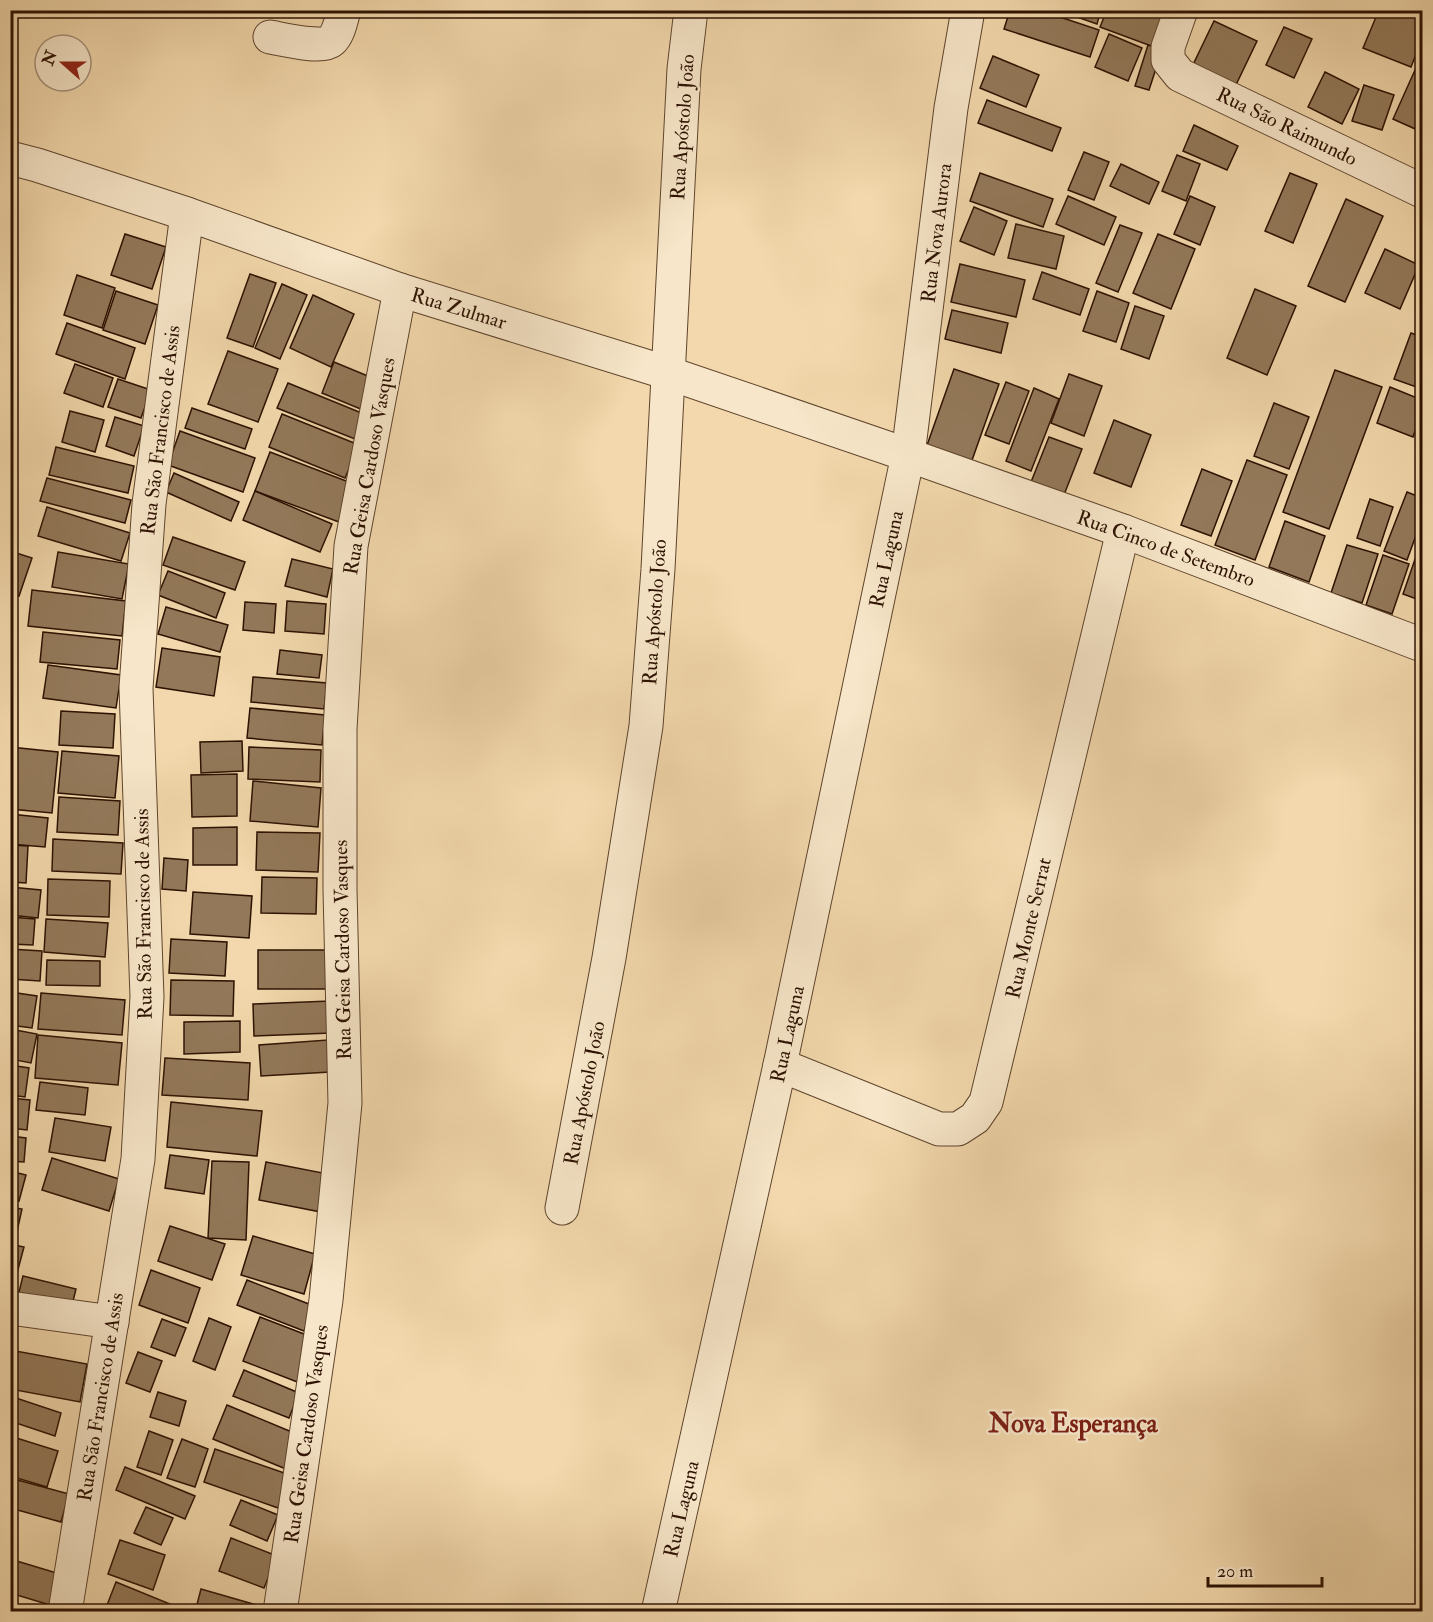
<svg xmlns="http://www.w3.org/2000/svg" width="1433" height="1622" viewBox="0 0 1433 1622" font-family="'IM FELL Double Pica',serif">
	<rect width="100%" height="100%" fill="#f2d8ac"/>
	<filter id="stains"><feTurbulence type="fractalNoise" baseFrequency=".00333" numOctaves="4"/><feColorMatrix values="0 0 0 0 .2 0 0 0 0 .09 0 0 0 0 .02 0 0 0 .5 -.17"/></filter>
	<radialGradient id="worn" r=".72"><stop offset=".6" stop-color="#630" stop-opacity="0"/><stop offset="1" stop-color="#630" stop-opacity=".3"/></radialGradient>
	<g fill="#93795a" stroke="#2d1202" stroke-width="1.5">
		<path d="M1010,10h29l60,20 -9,27 -86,-28z"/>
		<path d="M1057,10h44l-4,14z"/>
		<path d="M1107,10h34l23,9 -10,28 -54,-20z"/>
		<path d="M1379,10h43v29l-11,28 -48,-19z"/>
		<path d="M1214,21l43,20 -24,50 -43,-20z"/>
		<path d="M1284,27l28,12 -18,39 -28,-13z"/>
		<path d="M1109,34l33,14 -14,33 -33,-14z"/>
		<path d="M1148,45l14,5 -13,40 -14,-4z"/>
		<path d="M993,56l46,19 -13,32 -46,-19z"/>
		<path d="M1415,70l7,4v58l-29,-13z"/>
		<path d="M1325,72l34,17 -17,35 -34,-17z"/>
		<path d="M1364,85l30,10 -12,35 -30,-9z"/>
		<path d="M987,100l74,28 -9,23 -74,-28z"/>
		<path d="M1194,125l44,21 -11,24 -44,-19z"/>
		<path d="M1084,152l25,10 -15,38 -26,-10z"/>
		<path d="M1177,155l23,9 -14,37 -24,-10z"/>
		<path d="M1121,164l38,18 -10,22 -39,-18z"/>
		<path d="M980,173l73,26 -10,28 -73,-26z"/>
		<path d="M1290,173l27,11 -24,59 -28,-12z"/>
		<path d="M1068,196l48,21 -12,28 -48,-21z"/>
		<path d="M1190,196l25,11 -15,38 -26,-11z"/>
		<path d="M1346,199l37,17 -38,86 -37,-16z"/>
		<path d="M974,207l33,14 -13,34 -34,-14z"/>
		<path d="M1016,224l48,12 -8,33 -48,-11z"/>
		<path d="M1120,225l22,8 -24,59 -22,-9z"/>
		<path d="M125,234l41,13 -14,42 -41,-14z"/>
		<path d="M1158,234l37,15 -24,60 -38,-16z"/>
		<path d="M1385,249l34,16 -19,44 -35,-16z"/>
		<path d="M960,264l65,16 -9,37 -65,-15z"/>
		<path d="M1042,272l47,17 -9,26 -47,-16z"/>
		<path d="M250,274l26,9 -23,64 -26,-9z"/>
		<path d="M77,275l38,13 -13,40 -38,-13z"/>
		<path d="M282,284l25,11 -27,64 -25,-11z"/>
		<path d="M1255,289l41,17 -29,69 -40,-17z"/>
		<path d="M116,291l42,14 -13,39 -42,-14z"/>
		<path d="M1097,291l32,12 -13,39 -33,-11z"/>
		<path d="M313,295l41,19 -23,53 -41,-19z"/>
		<path d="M1135,306l29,10 -15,43 -28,-10z"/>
		<path d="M952,310l56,13 -7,30 -56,-14z"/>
		<path d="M67,323l68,25 -10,31 -69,-25z"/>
		<path d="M1411,333l11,4v52l-28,-10z"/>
		<path d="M228,351l50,18 -20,53 -50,-18z"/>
		<path d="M334,362l41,17 -12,31 -41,-17z"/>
		<path d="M75,364l38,14 -10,29 -39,-14z"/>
		<path d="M954,369l45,15 -28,79 -45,-15z"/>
		<path d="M1335,370l47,17 -53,142 -46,-17z"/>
		<path d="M1069,374l33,12 -18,50 -33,-13z"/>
		<path d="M118,379l33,11 -10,28 -33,-11z"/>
		<path d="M1006,382l23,9 -20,53 -24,-9z"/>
		<path d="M288,383l76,31 -9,25 -78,-31z"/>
		<path d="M1390,387l32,13v11l-9,26 -36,-14z"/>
		<path d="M1034,388l25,11 -28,72 -25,-10z"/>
		<path d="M1274,403l35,14 -20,52 -35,-13z"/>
		<path d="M192,408l60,21 -7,20 -60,-21z"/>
		<path d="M70,411l34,9 -9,32 -33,-10z"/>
		<path d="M282,414l77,31 -14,33 -76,-31z"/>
		<path d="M115,417l29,9 -10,30 -28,-10z"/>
		<path d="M1114,420l37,15 -20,52 -37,-14z"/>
		<path d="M180,431l75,27 -12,34 -75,-27z"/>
		<path d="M1049,437l33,12 -22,56 -33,-13z"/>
		<path d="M56,447l78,19 -6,27 -79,-18z"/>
		<path d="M270,452l84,32 -15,38 -84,-31z"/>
		<path d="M1247,460l40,15 -32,85 -40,-15z"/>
		<path d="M1202,469l30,12 -21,55 -30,-11z"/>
		<path d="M174,473l65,29 -8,19 -65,-29z"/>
		<path d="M47,478l84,22 -6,23 -85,-22z"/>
		<path d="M255,491l77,33 -12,28 -77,-32z"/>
		<path d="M1407,492l15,6v21l-15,41 -23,-9z"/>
		<path d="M1370,499l23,8 -13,39 -23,-8z"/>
		<path d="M47,507l83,26 -9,28 -83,-25z"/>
		<path d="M1285,521l40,15 -16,46 -40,-15z"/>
		<path d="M173,537l72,25 -10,28 -72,-25z"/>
		<path d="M1422,539v62l-19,-7z"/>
		<path d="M1347,545l31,9 -16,49 -31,-10z"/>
		<path d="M10,551l22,7 -13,38 -9,-2z"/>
		<path d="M58,552l71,12 -7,35 -70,-12z"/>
		<path d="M1383,555l26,9 -17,50 -26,-9z"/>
		<path d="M292,559l41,10 -6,28 -42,-11z"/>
		<path d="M168,571l57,22 -9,25 -58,-23z"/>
		<path d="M32,590l94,11 -4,35 -94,-10z"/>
		<path d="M287,601l39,3 -2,30 -39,-3z"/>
		<path d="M245,602l31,2 -2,29 -31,-3z"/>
		<path d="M166,607l62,18 -8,27 -62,-18z"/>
		<path d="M43,632l77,8 -3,29 -77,-7z"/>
		<path d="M162,648l58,9 -6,39 -58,-9z"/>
		<path d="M280,650l42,5 -3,23 -42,-4z"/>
		<path d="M48,665l73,10 -5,33 -73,-10z"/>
		<path d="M253,677l74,6 -3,26 -73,-7z"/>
		<path d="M250,708l75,7 -3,30 -75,-7z"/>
		<path d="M61,711l54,3 -2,34 -54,-3z"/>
		<path d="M242,741l1,30 -42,2 -1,-31z"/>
		<path d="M10,747l48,5 -6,61 -42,-4z"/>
		<path d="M249,747l72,3 -1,32 -72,-3z"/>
		<path d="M62,751l57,5 -4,42 -57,-5z"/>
		<path d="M237,774v42l-45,1 -1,-42z"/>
		<path d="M253,781l68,7 -3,39 -68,-6z"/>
		<path d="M59,797l61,4 -2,34 -61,-3z"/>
		<path d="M10,814l38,4 -3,29 -35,-3z"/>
		<path d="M237,827v38h-44v-37z"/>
		<path d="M257,832l63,1 -2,39 -62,-2z"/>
		<path d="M53,839l70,4 -2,31 -69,-3z"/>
		<path d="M10,845l18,1 -2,37 -16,-1z"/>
		<path d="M164,858l24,2 -2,31 -24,-2z"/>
		<path d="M262,877l55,1 -1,36 -55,-1z"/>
		<path d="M48,879l62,2 -1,36 -62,-2z"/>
		<path d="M10,887l31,3 -3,28 -28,-3z"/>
		<path d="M193,892l59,4 -3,42 -59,-4z"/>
		<path d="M10,917l25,2 -2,26 -23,-1z"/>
		<path d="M46,919l62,4 -3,34 -61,-5z"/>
		<path d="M171,939l56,3 -2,34 -56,-3z"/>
		<path d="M10,949l32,2 -2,30 -30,-2z"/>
		<path d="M258,950h70l-1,39h-69z"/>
		<path d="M47,960l53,1v25l-54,-1z"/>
		<path d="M171,980l63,1 -1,35 -63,-1z"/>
		<path d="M10,992l27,4 -5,32 -22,-3z"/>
		<path d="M41,993l84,7 -3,35 -84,-6z"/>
		<path d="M330,1001l1,32 -77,3 -1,-32z"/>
		<path d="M240,1021v31l-56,2v-32z"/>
		<path d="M10,1029l27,5 -6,29 -21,-4z"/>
		<path d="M38,1035l84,8 -4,42 -83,-7z"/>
		<path d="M328,1040l2,32 -69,4 -2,-31z"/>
		<path d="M165,1058l85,5 -2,37 -86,-5z"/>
		<path d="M10,1065l19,3 -4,29 -15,-2z"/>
		<path d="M40,1082l48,6 -3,27 -49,-5z"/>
		<path d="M10,1098l20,2 -3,30 -17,-2z"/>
		<path d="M171,1102l91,9 -5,45 -90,-9z"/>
		<path d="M55,1118l56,9 -6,34 -56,-9z"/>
		<path d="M10,1136l16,2 -2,24 -14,-1z"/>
		<path d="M170,1155l39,5 -5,34 -39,-6z"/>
		<path d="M52,1158l67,21 -10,32 -67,-21z"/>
		<path d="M212,1161l37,1 -3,78 -38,-2z"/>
		<path d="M266,1162l62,12 -7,38 -62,-12z"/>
		<path d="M10,1171l16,4 -7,26 -9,-2z"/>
		<path d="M10,1207l12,2 -6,27 -6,-1z"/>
		<path d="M170,1226l55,18 -13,36 -54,-19z"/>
		<path d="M253,1236l62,18 -11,40 -63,-19z"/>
		<path d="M10,1244l14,3 -8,30 -6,-1z"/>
		<path d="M151,1270l49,18 -12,35 -49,-18z"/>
		<path d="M23,1276l53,13 -6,24 -53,-13z"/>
		<path d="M247,1280l67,26 -10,25 -67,-26z"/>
		<path d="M260,1317l57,22 -17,44 -57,-22z"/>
		<path d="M209,1318l22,9 -16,43 -22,-9z"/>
		<path d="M162,1319l24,9 -11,28 -24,-9z"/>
		<path d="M10,1350l77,14 -7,38 -70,-13z"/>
		<path d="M138,1352l24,9 -12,31 -24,-9z"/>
		<path d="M244,1370l55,23 -10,25 -56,-22z"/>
		<path d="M158,1392l28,9 -7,25 -29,-9z"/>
		<path d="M13,1397l48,16 -6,23 -45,-15v-17z"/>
		<path d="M227,1405l72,30 -13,34 -73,-30z"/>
		<path d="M149,1431l24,9 -12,35 -24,-8z"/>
		<path d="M10,1436l48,15 -11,36 -37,-11z"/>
		<path d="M182,1439l26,10 -13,38 -28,-9z"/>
		<path d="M215,1449l75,26 -12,33 -74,-26z"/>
		<path d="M125,1467l70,29 -10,23 -69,-29z"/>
		<path d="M10,1478l59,16 -8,28 -51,-14z"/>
		<path d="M241,1500l37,15 -11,26 -37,-16z"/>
		<path d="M146,1507l27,11 -12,27 -27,-12z"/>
		<path d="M231,1538l46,18 -13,32 -45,-17z"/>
		<path d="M120,1540l45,15 -12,35 -45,-16z"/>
		<path d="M10,1559l50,15 -10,31 -40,-12z"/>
		<path d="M116,1582l71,29v1h-64l-16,-7z"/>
		<path d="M201,1589l59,17 -1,6h-64z"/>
	</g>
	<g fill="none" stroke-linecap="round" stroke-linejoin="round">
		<g stroke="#5e442c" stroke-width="35">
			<g id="minor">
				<path d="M1181,10l-13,37v13l12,15 242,116"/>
				<path d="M270,37c12,2 52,12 61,4 8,-7 10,-21 13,-31"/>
				<path d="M10,158l27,7 150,49 213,76 268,83 240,82 215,76 299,114"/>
				<path d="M780,1065l159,64h19l17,-11 11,-16 137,-571"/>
				<path d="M562,1208l47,-250 37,-232 12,-157 26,-500 7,-59"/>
				<path d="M10,1308l102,14"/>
				<path d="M65,1612l73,-453 9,-162 -11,-309 13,-184 38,-290"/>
				<path d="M280,1612l46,-312 19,-197 -5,-214v-160l11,-183 49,-256"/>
				<path d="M658,1612l122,-547 128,-610 43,-347 17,-98"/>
			</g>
		</g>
		<use href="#minor" stroke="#f7e6c9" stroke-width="33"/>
	</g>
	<g text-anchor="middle" stroke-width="5" stroke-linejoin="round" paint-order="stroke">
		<g font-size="20" fill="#2d1202" stroke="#f7e6c9">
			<text transform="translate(1287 126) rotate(26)" y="7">Rua São Raimundo</text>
			<text transform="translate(682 127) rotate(-86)" y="7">Rua Apóstolo João</text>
			<text transform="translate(936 233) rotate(-83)" y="7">Rua Nova Aurora</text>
			<text transform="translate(459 308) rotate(17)" y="7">Rua Zulmar</text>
			<text transform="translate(160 430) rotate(-83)" y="7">Rua São Francisco de Assis</text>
			<text transform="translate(369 466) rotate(-80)" y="7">Rua Geisa Cardoso Vasques</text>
			<text transform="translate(1166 548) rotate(20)" y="7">Rua Cinco de Setembro</text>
			<text transform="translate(886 559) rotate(-78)" y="7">Rua Laguna</text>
			<text transform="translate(654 612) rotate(-86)" y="7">Rua Apóstolo João</text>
			<text transform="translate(143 914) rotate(-91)" y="7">Rua São Francisco de Assis</text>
			<text transform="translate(1028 928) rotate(-77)" y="7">Rua Monte Serrat</text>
			<text transform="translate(342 950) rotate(-91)" y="7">Rua Geisa Cardoso Vasques</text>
			<text transform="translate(787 1034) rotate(-78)" y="7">Rua Laguna</text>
			<text transform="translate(584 1093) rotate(-79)" y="7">Rua Apóstolo João</text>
			<text transform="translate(100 1397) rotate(-81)" y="7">Rua São Francisco de Assis</text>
			<text transform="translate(306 1434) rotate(-82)" y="7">Rua Geisa Cardoso Vasques</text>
			<text transform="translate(681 1509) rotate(-77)" y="7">Rua Laguna</text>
		</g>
		<g font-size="26" font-weight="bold" fill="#7a1f14" stroke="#f7e6c9">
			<text x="1073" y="1432">Nova Esperança</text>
		</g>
	</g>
	<rect width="1433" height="1622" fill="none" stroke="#f2d8ac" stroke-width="36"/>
	<rect x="12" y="12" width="1409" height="1598" fill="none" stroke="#2d1202" stroke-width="3"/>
	<rect x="18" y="18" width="1397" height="1586" fill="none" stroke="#2d1202" stroke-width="1.5"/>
	<g transform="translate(63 63) rotate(291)"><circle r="28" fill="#f7e6c9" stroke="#a69179" stroke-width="1.5"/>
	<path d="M0-4.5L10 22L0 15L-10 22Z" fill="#8f2418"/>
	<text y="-9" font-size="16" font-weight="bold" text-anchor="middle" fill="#2d1202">N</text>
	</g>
	<path d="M1208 1577v9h114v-9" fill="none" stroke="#2d1202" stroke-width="3"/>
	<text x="1217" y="1577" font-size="18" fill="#2d1202" stroke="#f7e6c9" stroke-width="4.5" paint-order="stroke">20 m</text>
	<rect width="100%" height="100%" filter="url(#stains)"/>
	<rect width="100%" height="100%" fill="url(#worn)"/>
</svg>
